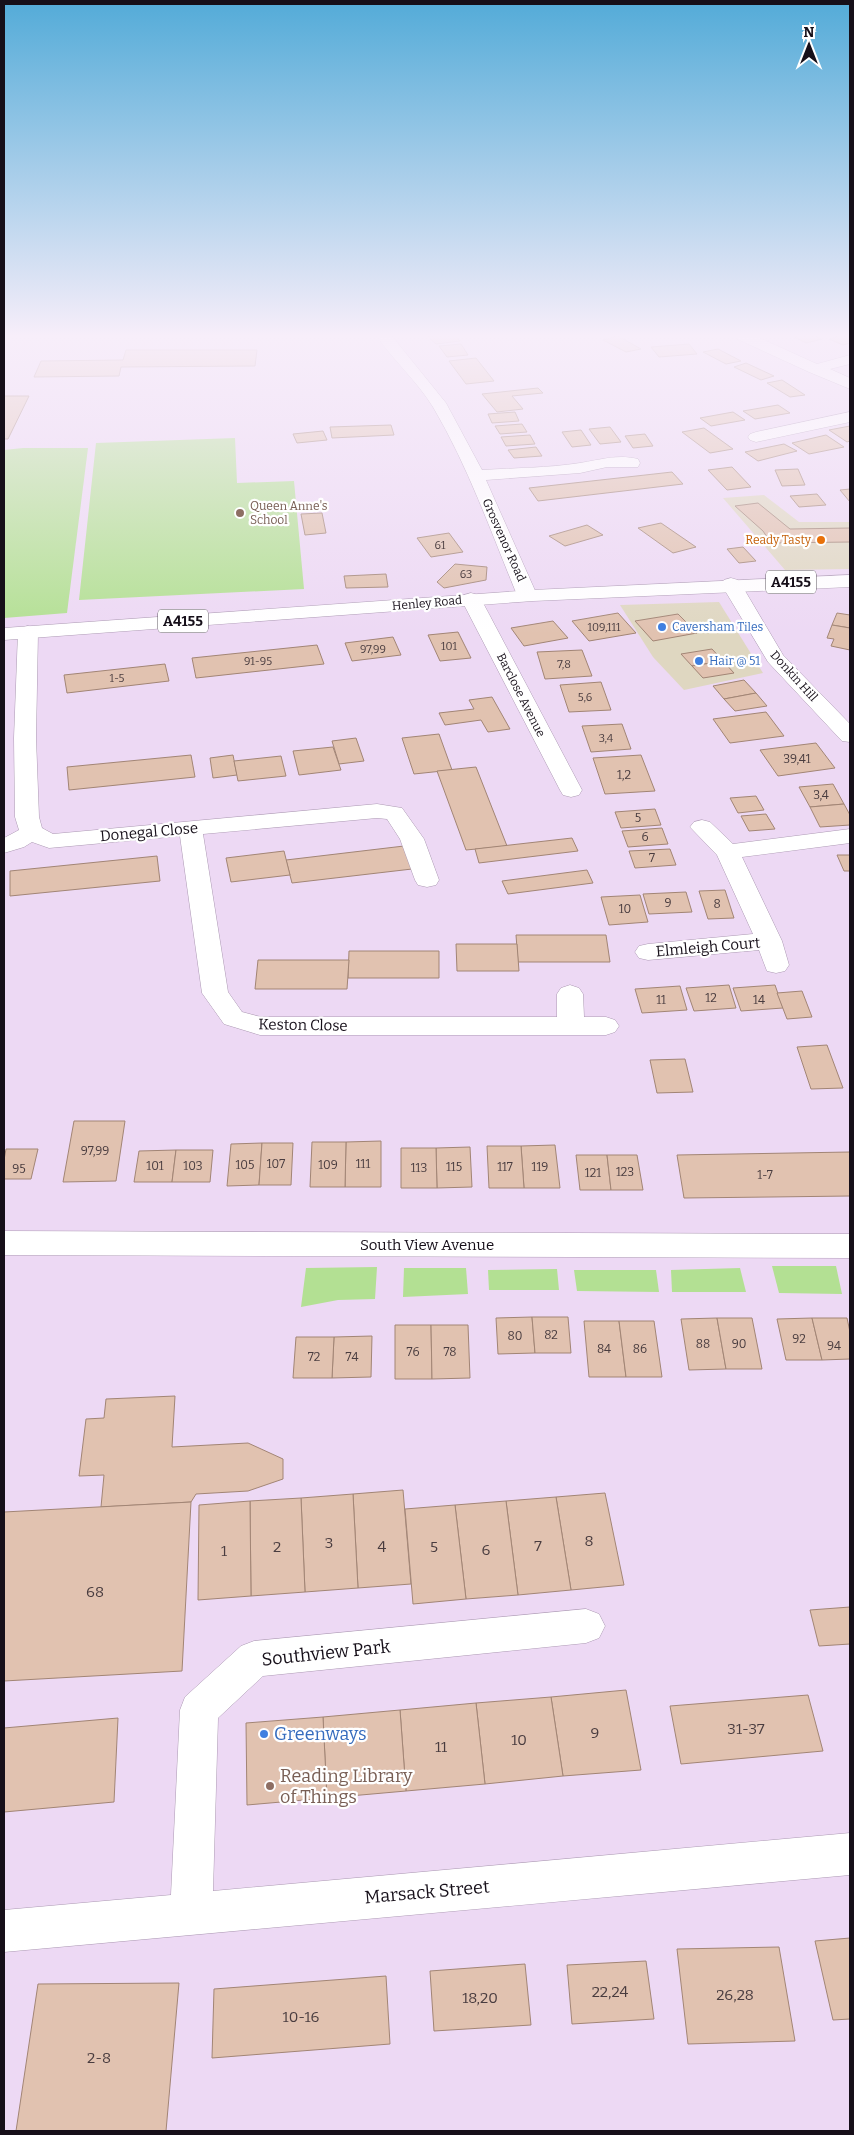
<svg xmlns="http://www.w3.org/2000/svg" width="854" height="2135" viewBox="0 0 854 2135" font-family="Bitter,serif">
	<rect width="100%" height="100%" fill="#edd9f4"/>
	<g fill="#dfd7c1">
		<path d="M764,495l35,27h51v47l-65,1 -62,-72z"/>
		<path d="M719,602l44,71 -79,17 -31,-33 -33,-52z"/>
	</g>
	<g fill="#b3e093">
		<path d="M235,438l2,45 57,-2 10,108 -225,11 17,-157z"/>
		<path d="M23,448h65l-21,165 -63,5v-168z"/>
		<path d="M772,1266h64l6,28 -63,-1z"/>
		<path d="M377,1267l-2,32 -37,1 -37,7 5,-39z"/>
		<path d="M404,1268h62l2,26 -65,3z"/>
		<path d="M740,1268l6,24h-74l-1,-22z"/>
		<path d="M557,1269l2,21h-70l-1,-20z"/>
		<path d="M574,1270h82l3,22 -82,-1z"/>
	</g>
	<g fill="#e1c2b0" stroke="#a28575">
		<path d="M454,335l6,6 -24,3 -9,-8z"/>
		<path d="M791,335h22l9,4 -16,4z"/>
		<path d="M843,335h7v8l-7,2 -14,-6z"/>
		<path d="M618,336l23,13 -15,3 -23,-12z"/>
		<path d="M461,344l7,11 -21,2 -8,-11z"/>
		<path d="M689,344l8,10 -38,3 -8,-10z"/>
		<path d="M718,349l23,12 -15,3 -23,-12z"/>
		<path d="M126,350h131l-2,16 -134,1 -2,9 -85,1 7,-16 82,-1z"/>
		<path d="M476,358l18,23 -28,3 -17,-23z"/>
		<path d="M746,363l28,13 -13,4 -27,-13z"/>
		<path d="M782,380l23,15 -15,2 -23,-14z"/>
		<path d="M538,388l5,5 -31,3 11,13 -26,3 -15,-18z"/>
		<path d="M4,396h25l-21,43h-4z"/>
		<path d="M778,405l12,8 -35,6 -12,-8z"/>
		<path d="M515,412l4,9 -27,2 -4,-9z"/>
		<path d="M733,412l12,8 -34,6 -11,-8z"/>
		<path d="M522,424l5,8 -27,2 -5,-8z"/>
		<path d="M391,425l3,10 -62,3 -2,-11z"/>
		<path d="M850,426v15l-3,1 -18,-12z"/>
		<path d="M610,427l11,15 -21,2 -11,-15z"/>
		<path d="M704,428l29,21 -23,4 -28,-21z"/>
		<path d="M581,430l10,15 -19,2 -10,-15z"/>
		<path d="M323,431l4,9 -30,3 -4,-9z"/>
		<path d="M645,434l8,12 -20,2 -8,-12z"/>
		<path d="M530,435l5,9 -29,2 -5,-9z"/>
		<path d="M826,435l18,12 -35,7 -17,-11z"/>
		<path d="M784,444l13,7 -39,10 -13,-9z"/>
		<path d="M536,447l6,9 -28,2 -6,-8z"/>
		<path d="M732,467l19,20 -24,3 -19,-20z"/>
		<path d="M798,469l7,16 -23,1 -7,-16z"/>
		<path d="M672,472l11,12 -145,17 -9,-13z"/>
		<path d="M850,489v13l-10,-12z"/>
		<path d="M817,494l9,11 -27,2 -9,-11z"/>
		<path d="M758,503l32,26 60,-1v14l-79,1 -8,-12 -28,-25z"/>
		<path d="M322,513l4,20 -21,2 -4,-21z"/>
		<path d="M661,523l35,24 -23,6 -35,-25z"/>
		<path d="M587,525l16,10 -38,11 -16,-10z"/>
		<path d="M449,533l14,19 -32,5 -14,-19z"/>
		<path d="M743,547l13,14 -17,2 -12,-14z"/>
		<path d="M455,564l32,3 -1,13 -42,8 -7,-6z"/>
		<path d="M386,574l2,13 -42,1 -2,-12z"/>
		<path d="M618,613l18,20 -47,8 -17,-20z"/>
		<path d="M837,613l13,2v13l-18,-3z"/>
		<path d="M678,614l19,19 -44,8 -18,-20z"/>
		<path d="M553,621l15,17 -44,8 -13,-18z"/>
		<path d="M832,625l18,3v22l-19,-4 3,-7 -7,-1z"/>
		<path d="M458,632l13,26 -31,3 -12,-26z"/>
		<path d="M393,637l8,18 -49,6 -7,-18z"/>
		<path d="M317,645l7,19 -128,14 -4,-20z"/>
		<path d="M712,649l11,12 -31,5 -11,-12z"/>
		<path d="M582,650l10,26 -47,3 -8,-27z"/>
		<path d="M723,661l11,12 -31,5 -11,-12z"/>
		<path d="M165,664l4,17 -102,12 -3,-18z"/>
		<path d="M744,680l12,13 -32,6 -11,-13z"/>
		<path d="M601,682l10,28 -42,2 -9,-27z"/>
		<path d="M756,693l11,13 -32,5 -11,-12z"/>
		<path d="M492,697l18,32 -22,3 -7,-12 -36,5 -6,-12 35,-4 -5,-9z"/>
		<path d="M766,712l18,24 -54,7 -17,-24z"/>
		<path d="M622,724l9,25 -40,3 -9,-26z"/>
		<path d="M439,734l13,36 -38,4 -12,-36z"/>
		<path d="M356,738l8,23 -25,3 -7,-23z"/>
		<path d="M816,743l19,25 -57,8 -18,-26z"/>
		<path d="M333,747l8,23 -42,5 -6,-24z"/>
		<path d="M191,755l4,22 -126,13 -2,-23z"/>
		<path d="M233,755l4,20 -24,3 -3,-20z"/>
		<path d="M641,755l14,36 -50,3 -12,-36z"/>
		<path d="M281,756l5,20 -48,5 -4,-20z"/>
		<path d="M476,767l31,79 -41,4 -29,-79z"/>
		<path d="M833,784l11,20 -34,3 -11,-20z"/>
		<path d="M756,796l8,14 -26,3 -8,-15z"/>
		<path d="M844,804l6,11v10l-30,2 -10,-20z"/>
		<path d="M655,809l6,16 -40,3 -6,-16z"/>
		<path d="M766,814l9,15 -26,2 -8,-15z"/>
		<path d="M662,828l6,16 -40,3 -6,-16z"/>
		<path d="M572,838l6,13 -99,12 -4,-14z"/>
		<path d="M404,846l8,23 -120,14 -6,-23z"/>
		<path d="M670,849l6,16 -41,3 -6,-17z"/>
		<path d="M284,851l6,24 -59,7 -5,-24z"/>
		<path d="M837,855h13v16h-6z"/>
		<path d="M157,856l3,25 -150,15v-25z"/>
		<path d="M587,870l6,13 -85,11 -6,-13z"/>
		<path d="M725,890l9,28 -26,1 -9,-28z"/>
		<path d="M686,892l6,20 -43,2 -6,-20z"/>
		<path d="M640,895l8,27 -39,3 -8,-28z"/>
		<path d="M516,935h90l4,27h-92z"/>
		<path d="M456,944h61l2,27h-62z"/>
		<path d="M349,951h90v27h-91z"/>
		<path d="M258,960h91l-2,29h-92z"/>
		<path d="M729,985l7,23 -42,3 -8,-23z"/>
		<path d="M775,985l8,23 -42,3 -8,-23z"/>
		<path d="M680,986l7,24 -45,3 -7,-24z"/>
		<path d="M802,991l10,26 -25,2 -10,-26z"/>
		<path d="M827,1045l16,43 -32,1 -14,-42z"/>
		<path d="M685,1059l8,33 -36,1 -7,-33z"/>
		<path d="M74,1121h51l-9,60 -53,1z"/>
		<path d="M381,1141v46h-36l1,-45z"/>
		<path d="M312,1142h34l-1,45h-35z"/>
		<path d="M262,1143l-3,42 -32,1 4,-42z"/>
		<path d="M262,1143h31l-2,42h-32z"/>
		<path d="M555,1145l5,43h-36l-3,-42z"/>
		<path d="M487,1146h34l3,42h-35z"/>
		<path d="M470,1147l2,40 -35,1 -1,-40z"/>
		<path d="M401,1148h35l1,40h-36z"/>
		<path d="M6,1149h32l-7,30h-27v-19z"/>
		<path d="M176,1150l-4,32h-38l5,-31z"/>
		<path d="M176,1150h37l-3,32h-38z"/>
		<path d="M850,1152v44l-79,1 -87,1 -7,-43z"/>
		<path d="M576,1155h31l4,35h-31z"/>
		<path d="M607,1155h30l6,35h-32z"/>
		<path d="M532,1317l3,36 -37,1 -2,-36z"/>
		<path d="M532,1317h36l3,36h-36z"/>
		<path d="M717,1318l9,51 -37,1 -8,-51z"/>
		<path d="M717,1318h35l10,51h-36z"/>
		<path d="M812,1318l10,42h-36l-9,-41z"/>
		<path d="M812,1318h35l3,14v27l-28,1z"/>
		<path d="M584,1321h35l7,56h-37z"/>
		<path d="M619,1321h35l8,56h-36z"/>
		<path d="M395,1325h36l1,54h-37z"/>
		<path d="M431,1325h37l2,53 -38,1z"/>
		<path d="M372,1336l-1,41 -39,1 2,-41z"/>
		<path d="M296,1337h38l-2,41h-39z"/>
		<path d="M175,1396l-3,51 76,-4 35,16v20l-35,12 -52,3 -5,8 -90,5 3,-32 -25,1 7,-57 18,-1 2,-19z"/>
		<path d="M403,1490l8,94 -53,4 -5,-94z"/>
		<path d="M605,1493l19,92 -53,5 -15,-93z"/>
		<path d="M353,1494l5,94 -53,4 -4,-94z"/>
		<path d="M556,1497l15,93 -53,5 -12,-94z"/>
		<path d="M301,1498l4,94 -54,4 -1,-95z"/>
		<path d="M250,1501l1,95 -53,4 1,-95z"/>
		<path d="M506,1501l12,94 -52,4 -11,-94z"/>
		<path d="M191,1502l-9,169 -178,10v-169z"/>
		<path d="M455,1505l11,94 -53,5 -8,-95z"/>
		<path d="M850,1607v37l-31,2 -9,-36z"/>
		<path d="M626,1690l15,80 -78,6 -12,-79z"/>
		<path d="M808,1695l15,56 -142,13 -11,-58z"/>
		<path d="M551,1697l12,79 -78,8 -9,-81z"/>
		<path d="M476,1703l9,81 -79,7 -6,-81z"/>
		<path d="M400,1710l6,81 -79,7 -4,-81z"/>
		<path d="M323,1717l4,81 -80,7 -1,-82z"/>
		<path d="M118,1718l-4,84 -110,10v-84z"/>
		<path d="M850,1938v81l-17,1 -18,-79z"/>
		<path d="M779,1947l16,94 -107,3 -11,-95z"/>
		<path d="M646,1961l8,58 -82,5 -5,-59z"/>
		<path d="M525,1964l6,61 -97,6 -4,-60z"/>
		<path d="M386,1976l4,68 -178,14 2,-69z"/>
		<path d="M179,1983l-13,148h-150l22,-147z"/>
	</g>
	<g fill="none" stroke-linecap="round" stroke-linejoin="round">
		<g stroke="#ac99b3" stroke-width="1">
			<g id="minor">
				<path d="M376,335h15l55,68 36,67c32,-2 66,-2 98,-7 20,-3 37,-9 58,-4l2,4 -2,4h-31l-27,6 -94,7 51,115 -3,4 -7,2 -7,-2 -3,-4c-26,-63 -49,-129 -84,-188 -16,-26 -40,-47 -57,-72z"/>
				<path d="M733,335h20l64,29 33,-9v9l-20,5 20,9v11l-41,-17 -74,-34z"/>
				<path d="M850,412v10l-94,20 -6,-2 -2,-3 2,-3 6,-2z"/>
				<path d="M731,578l7,2 3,4 42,71 67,69v18l-8,-1 -74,-79 -47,-78 3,-4z"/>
				<path d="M471,593l7,2 3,4 101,191 -3,5 -8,2 -8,-2 -3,-5 -99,-191 3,-4z"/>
				<path d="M28,626l7,2 3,4 -2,106 3,79 3,11 11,6 324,-30 25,4 22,31 15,41 -3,5 -9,2 -9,-2 -3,-5 -15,-41 -13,-20 -10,-1 -174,16 25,158 14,20 19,5h296v-23l4,-6 9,-3 9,3 4,6 1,23h22l9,3 4,6 -4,6 -9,3h-346l-36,-11 -22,-31 -22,-157 -131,12 -17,-6 -8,5 -20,6v-15l15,-8 -4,-13 -1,-79 4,-106 3,-4z"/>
				<path d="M702,820l8,2 23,22 117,-15v14l-108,14 40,84 7,24 -4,6 -9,2 -9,-2 -8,-21 -111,10 -9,-2 -4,-6 4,-6 9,-2 105,-10 -36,-79 -27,-28 4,-5z"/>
				<path d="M4,1231l846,3v24l-846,-3z"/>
				<path d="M586,1609l13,5 6,12 -6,12 -13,5 -323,33 -45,42 -5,173 637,-58v42l-846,77v-42l167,-15 9,-185 5,-13 56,-51 13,-5z"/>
			</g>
		</g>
		<g stroke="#ac99b3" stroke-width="1">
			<path id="primary" d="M850,575v12l-317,14 -529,39v-12l529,-38z"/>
		</g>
		<use href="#minor" fill="#fff" fill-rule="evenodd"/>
		<use href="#primary" fill="#fff" fill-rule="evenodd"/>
	</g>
	<linearGradient id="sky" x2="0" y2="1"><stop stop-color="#53abd8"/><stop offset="0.53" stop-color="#f7eefa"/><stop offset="1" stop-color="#f7eefa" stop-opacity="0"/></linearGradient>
	<rect width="854" height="634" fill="url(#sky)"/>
	<g fill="#8d6e63" stroke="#fff" stroke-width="2">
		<circle cx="240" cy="513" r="5"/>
		<circle cx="270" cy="1786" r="5"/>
	</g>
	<circle fill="#e8710a" stroke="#fff" stroke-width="2" cx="821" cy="540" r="5"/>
	<g fill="#3f7fe0" stroke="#fff" stroke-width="2">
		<circle cx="662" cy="627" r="5"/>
		<circle cx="699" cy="661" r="5"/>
		<circle cx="264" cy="1734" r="5"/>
	</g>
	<g text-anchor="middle" stroke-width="4.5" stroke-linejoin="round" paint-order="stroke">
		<g font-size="11" fill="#493c3f">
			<text x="440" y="549">61</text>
			<text x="466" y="578">63</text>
			<text x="604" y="631">109,111</text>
			<text x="449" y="650">101</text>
			<text x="373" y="653">97,99</text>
			<text x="258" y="665">91-95</text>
			<text x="564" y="668">7,8</text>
			<text x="117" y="682">1-5</text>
			<text x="585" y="701">5,6</text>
			<text x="606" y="742">3,4</text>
		</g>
		<g font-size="12" fill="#785e54" stroke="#fff" text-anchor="start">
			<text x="250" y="510">Queen Anne's<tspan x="250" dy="14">School</tspan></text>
		</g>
		<g font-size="12" fill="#160f19" stroke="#fff">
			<text transform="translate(504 540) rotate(66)" y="4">Grosvenor Road</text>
			<text transform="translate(427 603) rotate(-5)" y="4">Henley Road</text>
			<text transform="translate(794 676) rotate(48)" y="4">Donkin Hill</text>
			<text transform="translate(521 695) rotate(63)" y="4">Barclose Avenue</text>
		</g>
		<g font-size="12" fill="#c56008" stroke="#fff" text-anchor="end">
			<text x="811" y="544">Ready Tasty</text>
		</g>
		<g font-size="12" fill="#366cbe" stroke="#fff" text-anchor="start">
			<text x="672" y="631">Caversham Tiles</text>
			<text x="709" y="665">Hair @ 51</text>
		</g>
		<g font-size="12" fill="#493c3f">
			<text x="797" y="763">39,41</text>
			<text x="624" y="779">1,2</text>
			<text x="821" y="799">3,4</text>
			<text x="638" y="822">5</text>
			<text x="645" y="841">6</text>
			<text x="652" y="862">7</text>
			<text x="668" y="907">9</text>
			<text x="717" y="908">8</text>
			<text x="625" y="913">10</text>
			<text x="711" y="1002">12</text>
			<text x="661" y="1004">11</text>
			<text x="759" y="1004">14</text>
			<text x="95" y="1155">97,99</text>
			<text x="276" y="1168">107</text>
			<text x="363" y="1168">111</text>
			<text x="245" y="1169">105</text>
			<text x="328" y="1169">109</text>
			<text x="155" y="1170">101</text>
			<text x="193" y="1170">103</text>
			<text x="454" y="1171">115</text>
			<text x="505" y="1171">117</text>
			<text x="540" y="1171">119</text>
			<text x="419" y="1172">113</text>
			<text x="19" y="1173">95</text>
			<text x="625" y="1176">123</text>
			<text x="593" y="1177">121</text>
			<text x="765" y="1179">1-7</text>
			<text x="551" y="1339">82</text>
			<text x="515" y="1340">80</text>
			<text x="799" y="1343">92</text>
			<text x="703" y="1348">88</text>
			<text x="739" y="1348">90</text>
			<text x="834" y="1350">94</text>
			<text x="604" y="1353">84</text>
			<text x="640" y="1353">86</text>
			<text x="413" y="1356">76</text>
			<text x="450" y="1356">78</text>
			<text x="314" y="1361">72</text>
			<text x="352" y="1361">74</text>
		</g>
		<g fill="#fff" stroke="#5c575e" stroke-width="1">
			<rect x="766" y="570.5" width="50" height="23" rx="4"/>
			<rect x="158" y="609.5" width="50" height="23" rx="4"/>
		</g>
		<g font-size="14" font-weight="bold" fill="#160f19">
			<text x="791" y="587">A4155</text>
			<text x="183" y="626">A4155</text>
		</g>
		<g font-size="15" fill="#160f19" stroke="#fff">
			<text transform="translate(149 832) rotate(-5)" y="5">Donegal Close</text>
			<text transform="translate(708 947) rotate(-5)" y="5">Elmleigh Court</text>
			<text transform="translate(303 1025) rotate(1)" y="5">Keston Close</text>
			<text x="427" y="1250">South View Avenue</text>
		</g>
		<g font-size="15" fill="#493c3f">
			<text x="589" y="1546">8</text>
			<text x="329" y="1548">3</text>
			<text x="538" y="1551">7</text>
			<text x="277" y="1552">2</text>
			<text x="382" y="1552">4</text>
			<text x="434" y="1552">5</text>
			<text x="486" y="1555">6</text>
			<text x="224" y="1556">1</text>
			<text x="95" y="1597">68</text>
			<text x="746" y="1734">31-37</text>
			<text x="595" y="1738">9</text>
			<text x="519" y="1745">10</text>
			<text x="441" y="1752">11</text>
			<text x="610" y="1997">22,24</text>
			<text x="735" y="2000">26,28</text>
			<text x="480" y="2003">18,20</text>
			<text x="301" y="2022">10-16</text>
			<text x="99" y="2063">2-8</text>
		</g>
		<g font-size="18" fill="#160f19" stroke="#fff">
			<text transform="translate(326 1653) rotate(-6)" y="6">Southview Park</text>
			<text transform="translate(427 1892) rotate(-5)" y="6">Marsack Street</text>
		</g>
		<g font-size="18" fill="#366cbe" stroke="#fff" text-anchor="start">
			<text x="274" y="1740">Greenways</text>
		</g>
		<g font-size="18" fill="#785e54" stroke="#fff" text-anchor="start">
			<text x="280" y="1782">Reading Library<tspan x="280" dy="21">of Things</tspan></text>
		</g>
	</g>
	<rect width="854" height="2135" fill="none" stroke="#160f19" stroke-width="10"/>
	<g transform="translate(809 45)" stroke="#ffffff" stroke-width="4" paint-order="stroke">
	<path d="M0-4L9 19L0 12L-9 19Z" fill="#160f19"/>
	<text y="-8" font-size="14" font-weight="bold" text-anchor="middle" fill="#160f19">N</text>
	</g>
</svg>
